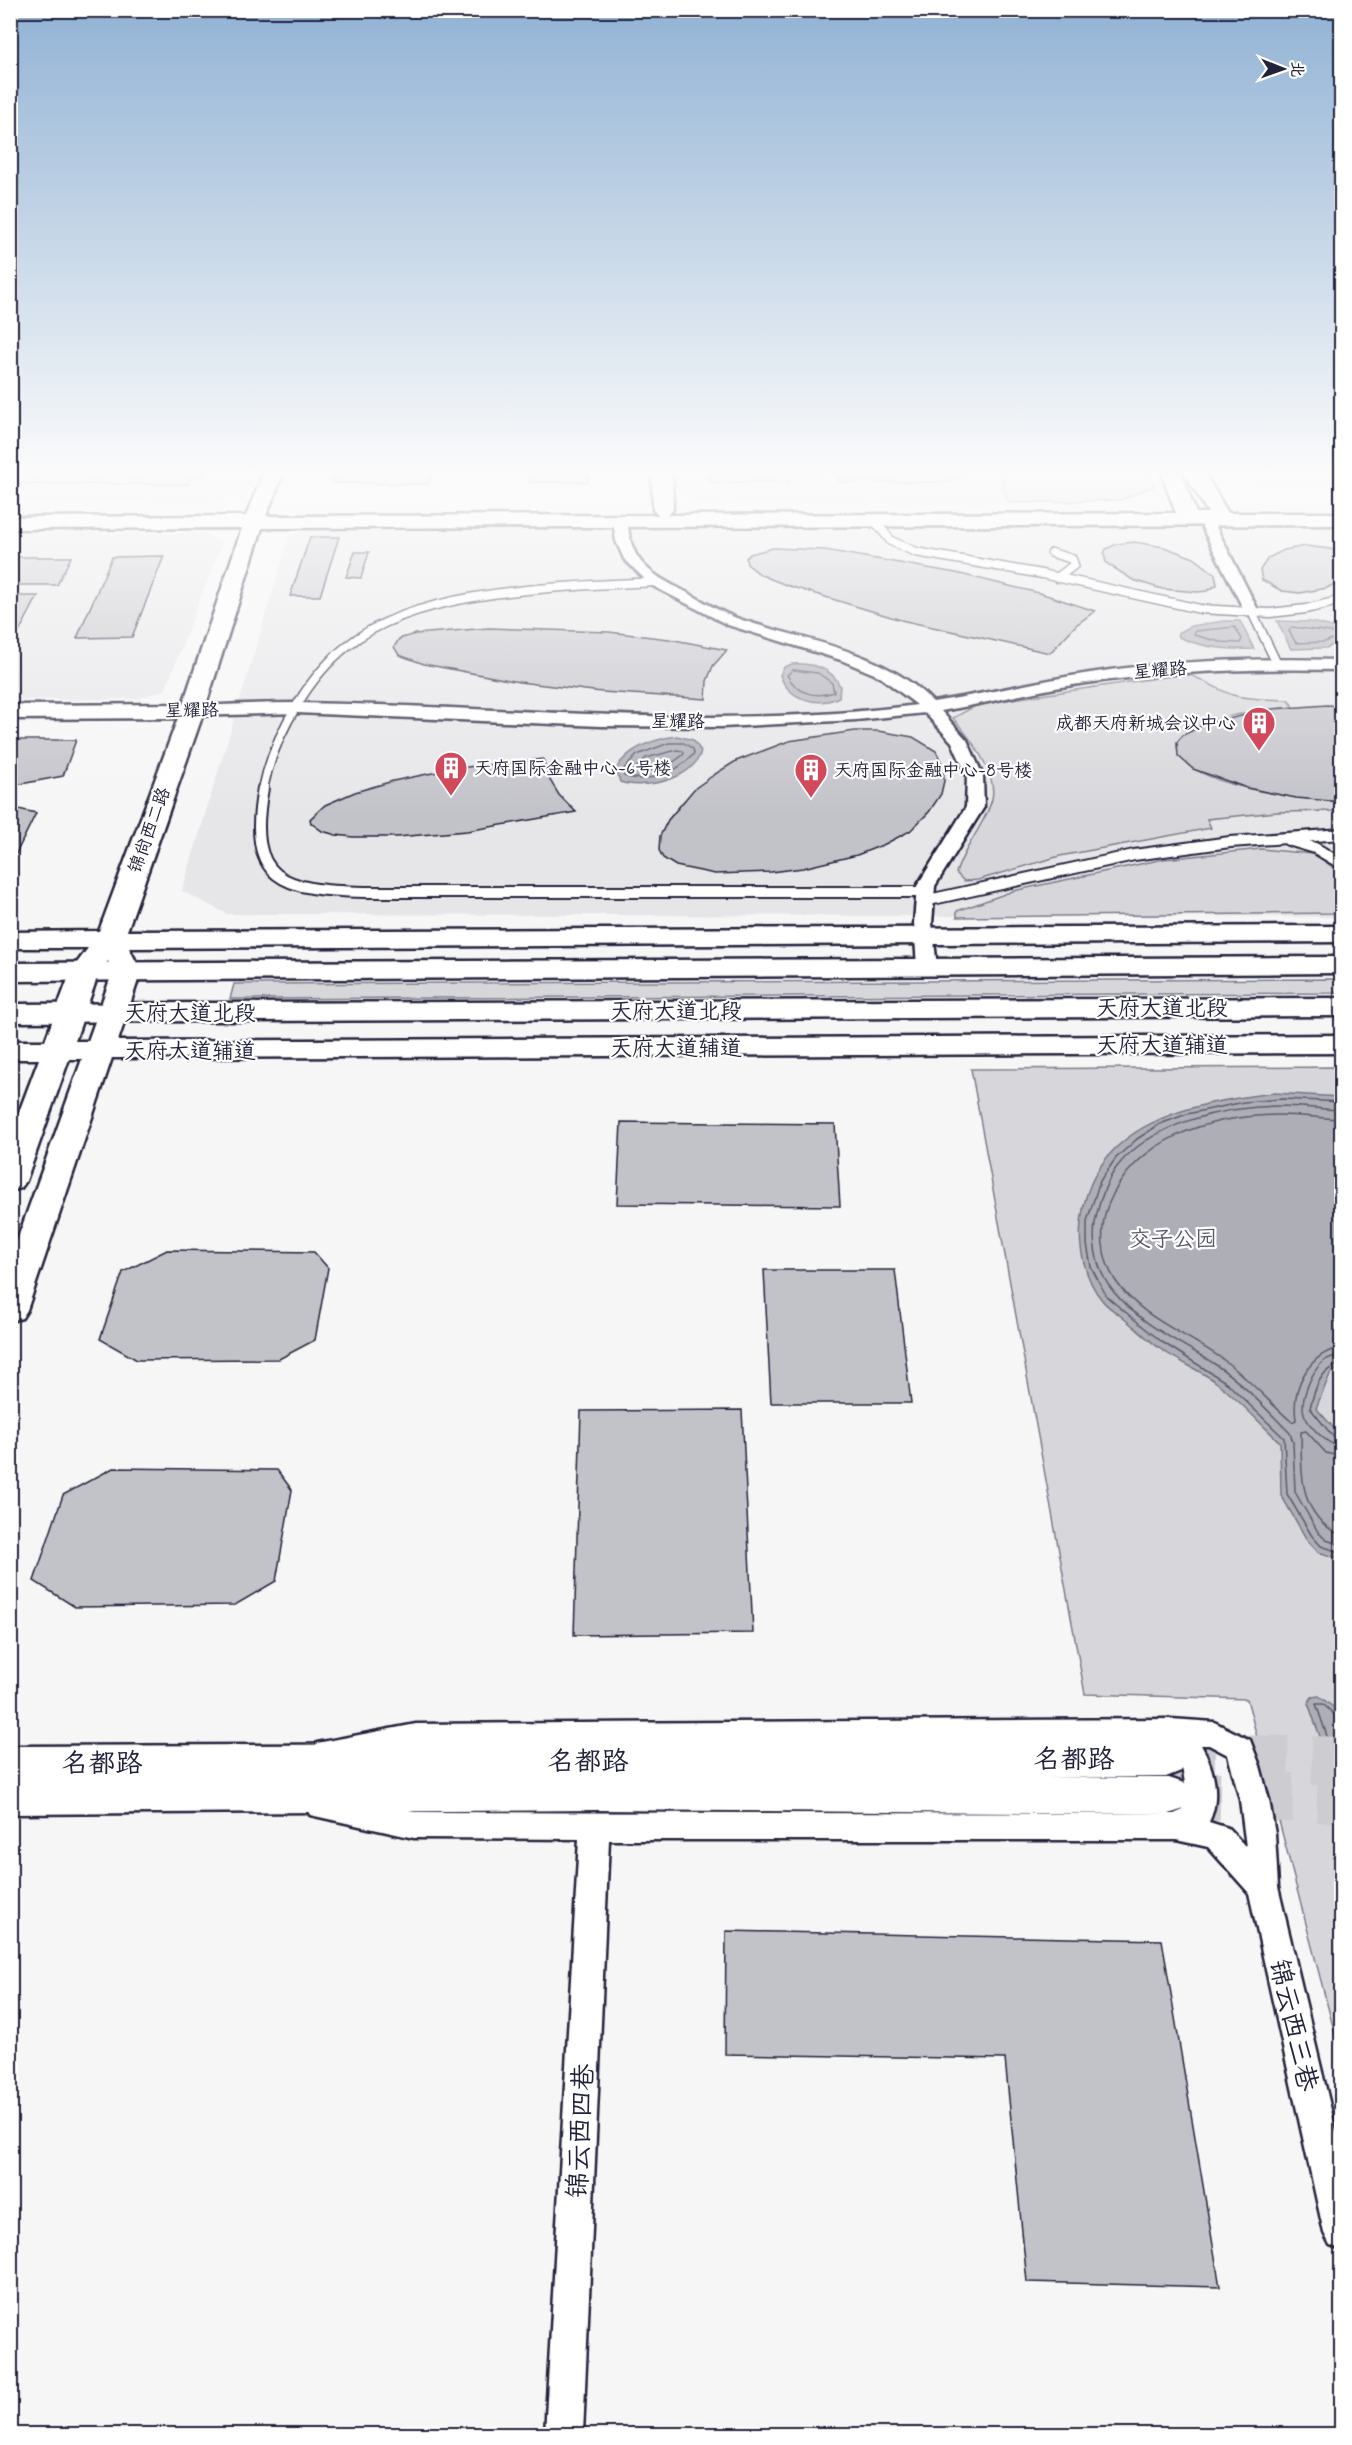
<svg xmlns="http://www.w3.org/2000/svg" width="1352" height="2445" viewBox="0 0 1352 2445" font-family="Mynerve,'LXGW WenKai TC',sans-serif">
	<rect width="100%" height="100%" fill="#f6f6f7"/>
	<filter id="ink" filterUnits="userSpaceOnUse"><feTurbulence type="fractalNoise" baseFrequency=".0167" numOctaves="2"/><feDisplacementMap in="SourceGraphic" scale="12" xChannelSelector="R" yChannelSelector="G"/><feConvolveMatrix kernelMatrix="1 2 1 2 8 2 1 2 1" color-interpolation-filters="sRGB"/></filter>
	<g filter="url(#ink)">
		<g fill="#e6e6e9">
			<path d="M11,472h245l-8,19 -38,11h-199z"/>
			<path d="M675,472h323l11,31 -307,1 -26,-12z"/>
			<path d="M1230,472h111v16l-78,-2 -26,-5z"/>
			<path d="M1341,527v390l-1114,-3 -45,-23 107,-354 19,-8z"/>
			<path d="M10,533h194l18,10 -57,147 -29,9 -125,1z"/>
		</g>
		<g fill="#d7d7db" stroke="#7c7c8b" stroke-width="1.5">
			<path d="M998,472h150l6,14 -33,14 -112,3z"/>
			<path d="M1185,674c17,3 31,16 48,21 18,5 38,4 56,5l4,7c-33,3 -94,9 -116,35 -5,44 132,58 164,60v9l-64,1 -70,7 4,9 -151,28 -82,24 -14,1 -8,-8c6,-19 16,-32 25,-49 4,-7 9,-17 11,-25 6,-26 -23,-63 -39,-81l26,-14z"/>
			<path d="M1261,849l53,5 27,19v40l-384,4v-6l56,-20 151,-32z"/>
			<path d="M1341,979v14l-1111,6 4,-15z"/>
			<path d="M1341,1067v990l-94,-358 -162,-5 -114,-625z"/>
		</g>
		<g fill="#aeaeb7" stroke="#767685" stroke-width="1.5">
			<path d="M1224,621h16l14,28c-25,1 -52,-1 -75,-12l-1,-4 14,-7z"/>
			<path d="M1277,621l34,1 30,7v14l-15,5 -35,1z"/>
			<path d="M792,664c18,-1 40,3 48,22l-1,11c-22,11 -51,2 -59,-22l4,-8z"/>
			<path d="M677,736l16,4 8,11c-7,29 -57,39 -81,31l-4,-13c12,-21 38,-30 61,-33z"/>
			<path d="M1274,1093l67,4v272l-10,3 -15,36 25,28v123l-23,-7 -11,-12 -26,-45 -1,-53c-21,-19 -45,-47 -67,-62 -16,-11 -35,-19 -51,-30 -14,-10 -26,-22 -39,-32 -7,-6 -16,-11 -21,-18 -17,-20 -24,-52 -21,-77 10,-101 110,-120 193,-130z"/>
			<path d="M1319,1696l22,17v82l-33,-92 4,-6z"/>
		</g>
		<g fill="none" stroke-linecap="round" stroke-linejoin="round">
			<g stroke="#5a5a6d" stroke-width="1.5">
				<path d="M1235,627l7,12 -2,4 -20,-1 -26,-7 1,-4z"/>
				<path d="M1292,627l39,5 6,5 -12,5 -29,1 -7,-12z"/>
				<path d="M793,670l25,3 14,10 2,9c-20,7 -37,1 -47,-17z"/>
				<path d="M669,743h15l9,6 1,5c-18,19 -44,30 -70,22l-1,-6 14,-15z"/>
				<path d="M677,750l6,1 1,3c-13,12 -32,20 -50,16l12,-12z"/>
				<path d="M1342,1102l-60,-3 -38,3 -57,12 -27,10 -23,15 -21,19 -16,23 -13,40v23l4,23 16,30 55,45 65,41 57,55 3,56 25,42 9,10 21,7"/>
				<path d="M1342,1110c-21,-1 -42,-4 -64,-4 -53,1 -127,16 -162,62 -10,14 -15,29 -19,45 -7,26 -1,58 16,78 27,34 68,51 103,74 27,18 51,45 74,68l3,9 2,50 23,40 8,8 16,5"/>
				<path d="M1342,1119c-21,-1 -42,-4 -64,-4 -68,1 -142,22 -170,90 -9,24 -7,53 7,75 26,39 74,54 110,81 24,18 44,41 67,61l4,-2c-5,-33 12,-66 46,-73"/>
				<path d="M1342,1356c-6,0 -13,1 -18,5 -11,8 -22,34 -21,48 2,16 24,35 39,39"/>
				<path d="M1342,1363c-22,6 -27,25 -32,45l25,31 7,2"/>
				<path d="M1342,1457l-16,-4 -20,-22 -5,1c1,40 -4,83 41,104"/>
				<path d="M1329,1742l-13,-38h7l13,12 6,1"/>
			</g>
			<path stroke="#5a5a6d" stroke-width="2" d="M1329,1741l13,37"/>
		</g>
		<g fill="#c2c2c9" stroke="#22223b" stroke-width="1.5">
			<path d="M10,472h195l-2,4 -12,1 -3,7h-167l-7,2h-4z"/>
			<path d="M335,472h98l-4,12 -98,-1z"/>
			<path d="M530,472h58v10h-59z"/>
			<path d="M709,472h263l-22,10h-111l-1,-9h-49l1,9h-80z"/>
			<path d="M310,537h29l-19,59h-30z"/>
			<path d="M1134,542l30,5 30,11 21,16 2,11 -10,6 -9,1 -36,-3 -29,-9 -27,-17 -2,-9 2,-5 11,-5z"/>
			<path d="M1306,546l24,3 12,5v26l-15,8 -27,5 -18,-2 -20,-11 -2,-10 8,-12 16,-8z"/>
			<path d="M773,548l52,2 131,23 87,21 52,17 -19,14 -26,28 -149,-33 -115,-35 -25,-10 -14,-11 -1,-6 4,-4z"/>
			<path d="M355,552h14l-8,26 -15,-1z"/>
			<path d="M164,556l-32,81 -55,1 35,-81z"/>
			<path d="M10,557h61l-14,28h-47z"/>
			<path d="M10,596h28l-28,53z"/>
			<path d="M489,628l120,4 60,7 58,11 -14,16 -6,15 -1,18 -104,-7 -83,-10 -95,-18 -25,-9 -5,-8 5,-8 16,-5z"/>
			<path d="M1327,705l15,1v96l-46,-4 -49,-10 -54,-19 -15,-13 -1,-14 6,-7 23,-11 66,-15z"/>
			<path d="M855,731h23l35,6 23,14 7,15 1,15 -3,13 -12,18 -19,19 -25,13 -28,11 -54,13 -32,4 -56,2 -39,-8 -13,-8 -4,-8 1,-14 8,-16 26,-31 21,-15 21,-13 53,-20z"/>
			<path d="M10,740h66l-13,36 -53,10z"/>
			<path d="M543,759l5,18 11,18 17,17 -109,19 -70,6h-44l-17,-2 -14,-4 -11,-8 -1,-4 15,-14 30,-13 38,-11 64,-13z"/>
			<path d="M10,807l26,6 -24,49h-2z"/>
			<path d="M621,1122l214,2 5,82 -223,-2z"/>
			<path d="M167,1250l147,2 14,16 -13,72 -36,19 -142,1 -37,-21 23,-67z"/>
			<path d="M764,1270h131l16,133h-140z"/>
			<path d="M742,1410l11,223 -179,2 7,-224z"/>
			<path d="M113,1468l164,2 15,20 -16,91 -41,24 -160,2 -41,-26 29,-86z"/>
			<path d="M726,1931l436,9 58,347 -193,-5 -22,-223 -280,-5z"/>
		</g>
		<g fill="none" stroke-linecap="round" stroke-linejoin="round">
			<g stroke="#ccccd1" stroke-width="49" stroke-dasharray="49 24" stroke-linecap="butt">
				<path d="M1166,1759l176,2"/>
				<path d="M1171,1796l171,2"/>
			</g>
			<g stroke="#22223b" stroke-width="11">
				<g id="lane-far1">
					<path d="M874,520l17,21 25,11 126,22 158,35 70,4 36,-4 36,-9"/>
					<path d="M1052,553l20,6 2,6 -17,13"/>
					<path d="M1253,614l24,50"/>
					<path d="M263,789c6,-29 18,-58 34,-84 13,-22 30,-43 50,-59 72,-59 219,-59 309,-64"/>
				</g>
			</g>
			<g stroke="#22223b" stroke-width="14">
				<g id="lane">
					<path d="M263,788c-17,94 20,102 102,104h560"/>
					<path d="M1288,840l27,8 27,16"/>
					<path d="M924,901l210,-46 96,-13 112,-8"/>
				</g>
			</g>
			<g stroke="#22223b" stroke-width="5">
				<g id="street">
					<path d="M1205,515l7,4 48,95 -2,3 -5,1 -7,-4 -48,-95z"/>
					<path d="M620,517l7,4c2,12 3,24 10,35 11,18 33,28 51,37 17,9 35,21 54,27 64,21 143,31 191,82 52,-8 104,-21 157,-29 83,-13 168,-15 252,-13v10c-83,-2 -166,1 -248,12 -52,6 -102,21 -153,29l26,29 16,36 1,31 -49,79 -3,37 5,44 -3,4h-14l-3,-4 -3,-44 3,-37 49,-79 1,-31 -15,-34 -27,-29 -69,7 -134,7 -121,-1 -304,-13 -105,3 -8,-5 8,-5c35,-1 70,-3 104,-3 208,2 414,29 621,2l-38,-29 -38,-16 -113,-35 -77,-40 -27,-26 -8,-18 -3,-20z"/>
					<path d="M1171,1719l43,3 36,18 10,26 9,34 6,34 3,53 64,269v94l-12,-5 -6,-12 -75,-340 -41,-46 -32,-7h-567l-26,594h-38l34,-595 -165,-1 -104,-23 -4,-9 4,-9 11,-3 93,18 760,2 9,-4c5,-26 2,-49 -18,-67l-749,5 -89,15 -10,-4 -5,-8 5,-8 99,-19zM1201,1745h8l19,10 12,45 6,47 -18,-19 -19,-6c12,-25 5,-54 -8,-77z"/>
				</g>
			</g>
			<g stroke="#22223b" stroke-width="5">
				<g id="secondary">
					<path d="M264,472h20l-18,44 393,-1 -6,-5 -1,-38h20l1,38 -6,5 509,-2 -15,-41h20l15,41h12l-24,-41h20l24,41h114v12l-1080,3 -58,183 -77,220 1215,-5v16l-1213,6 12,23 -23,70 1224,-6v18l-1230,5 -85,252 -5,8 -12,3v-61l72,-201h-13l-43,122 -5,7 -11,3v-55l29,-77h-29v-18h35l26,-70 17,-23h-78v-16l89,-1 79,-213 -168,1v-14l173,-1 59,-176 -232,1v-12l236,-1zM108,961l5,10 -25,70h-13l24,-69z"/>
					<path d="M1166,1741l15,6 6,12 -6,12 -15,6h-118l121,1 15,5 7,13 -7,13 -15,5 -573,-4 -586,4v-68z"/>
				</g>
			</g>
			<g stroke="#22223b" stroke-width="5">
				<g id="primary">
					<path d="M1342,957v16l-1332,8v-18z"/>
					<path d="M1342,998v18l-1332,6v-18z"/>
				</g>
			</g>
			<use href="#lane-far1" stroke="#fff" stroke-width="8"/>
			<use href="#lane" stroke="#fff" stroke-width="10"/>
			<use href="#street" fill="#fff" fill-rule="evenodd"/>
			<use href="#secondary" fill="#fff" fill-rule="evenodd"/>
			<use href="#primary" fill="#fff" fill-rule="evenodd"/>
		</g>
	</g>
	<linearGradient id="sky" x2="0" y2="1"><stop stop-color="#91b2d4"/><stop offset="0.58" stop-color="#fbfbfb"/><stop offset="1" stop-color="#fbfbfb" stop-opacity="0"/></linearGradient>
	<rect width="1352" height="814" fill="url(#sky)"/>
	<defs>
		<g id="building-pin" transform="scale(1.725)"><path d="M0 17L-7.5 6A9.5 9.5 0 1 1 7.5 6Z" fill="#d1495b" stroke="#fff"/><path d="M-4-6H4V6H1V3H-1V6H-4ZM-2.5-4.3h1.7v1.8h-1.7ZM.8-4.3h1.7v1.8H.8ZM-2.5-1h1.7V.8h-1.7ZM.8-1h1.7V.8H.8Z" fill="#fff"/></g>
	</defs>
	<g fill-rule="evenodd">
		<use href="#building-pin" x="1259" y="723"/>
		<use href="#building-pin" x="451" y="768"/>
		<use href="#building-pin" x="811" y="770"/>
	</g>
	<g text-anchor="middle" stroke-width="4.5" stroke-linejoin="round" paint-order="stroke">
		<g font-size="18" fill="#22223b" stroke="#fff">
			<text transform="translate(1160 670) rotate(-5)" y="6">星耀路</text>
			<text transform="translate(192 710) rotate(-1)" y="6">星耀路</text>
			<text x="678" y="727">星耀路</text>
			<text transform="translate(149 830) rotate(-70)" y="6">锦尚西二路</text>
		</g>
		<g font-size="18" fill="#22223b" stroke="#fff" text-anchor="start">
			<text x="1236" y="729" text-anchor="end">成都天府新城会议中心</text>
			<text x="474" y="774">天府国际金融中心-6号楼</text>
			<text x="834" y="776">天府国际金融中心-8号楼</text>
		</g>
		<g font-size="22" fill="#22223b" stroke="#fff">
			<text x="1162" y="1015">天府大道北段</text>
			<text x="676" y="1018">天府大道北段</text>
			<text x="190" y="1020">天府大道北段</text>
			<text x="1162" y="1052">天府大道辅道</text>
			<text x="676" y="1055">天府大道辅道</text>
			<text x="190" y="1058">天府大道辅道</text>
		</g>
		<g font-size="22" fill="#58586b" stroke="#fff">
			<text x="1173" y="1246">交子公园</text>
		</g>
		<g font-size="27" fill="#22223b" stroke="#fff">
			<text x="1074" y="1768">名都路</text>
			<text x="588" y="1770">名都路</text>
			<text x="102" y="1772">名都路</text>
			<text transform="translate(1294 2025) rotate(77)" y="9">锦云西三巷</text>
			<text transform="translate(580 2131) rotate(-87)" y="9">锦云西四巷</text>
		</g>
	</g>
	<rect width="1352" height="2445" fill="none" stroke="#fff" stroke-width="36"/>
	<rect x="18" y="18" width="1316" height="2409" fill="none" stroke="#22223b" stroke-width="2" filter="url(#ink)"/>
	<g transform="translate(1283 69) rotate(91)" stroke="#ffffff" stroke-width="4.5" paint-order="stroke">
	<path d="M0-4.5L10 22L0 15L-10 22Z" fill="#22223b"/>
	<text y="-9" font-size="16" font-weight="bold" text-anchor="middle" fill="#22223b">北</text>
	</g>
</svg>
